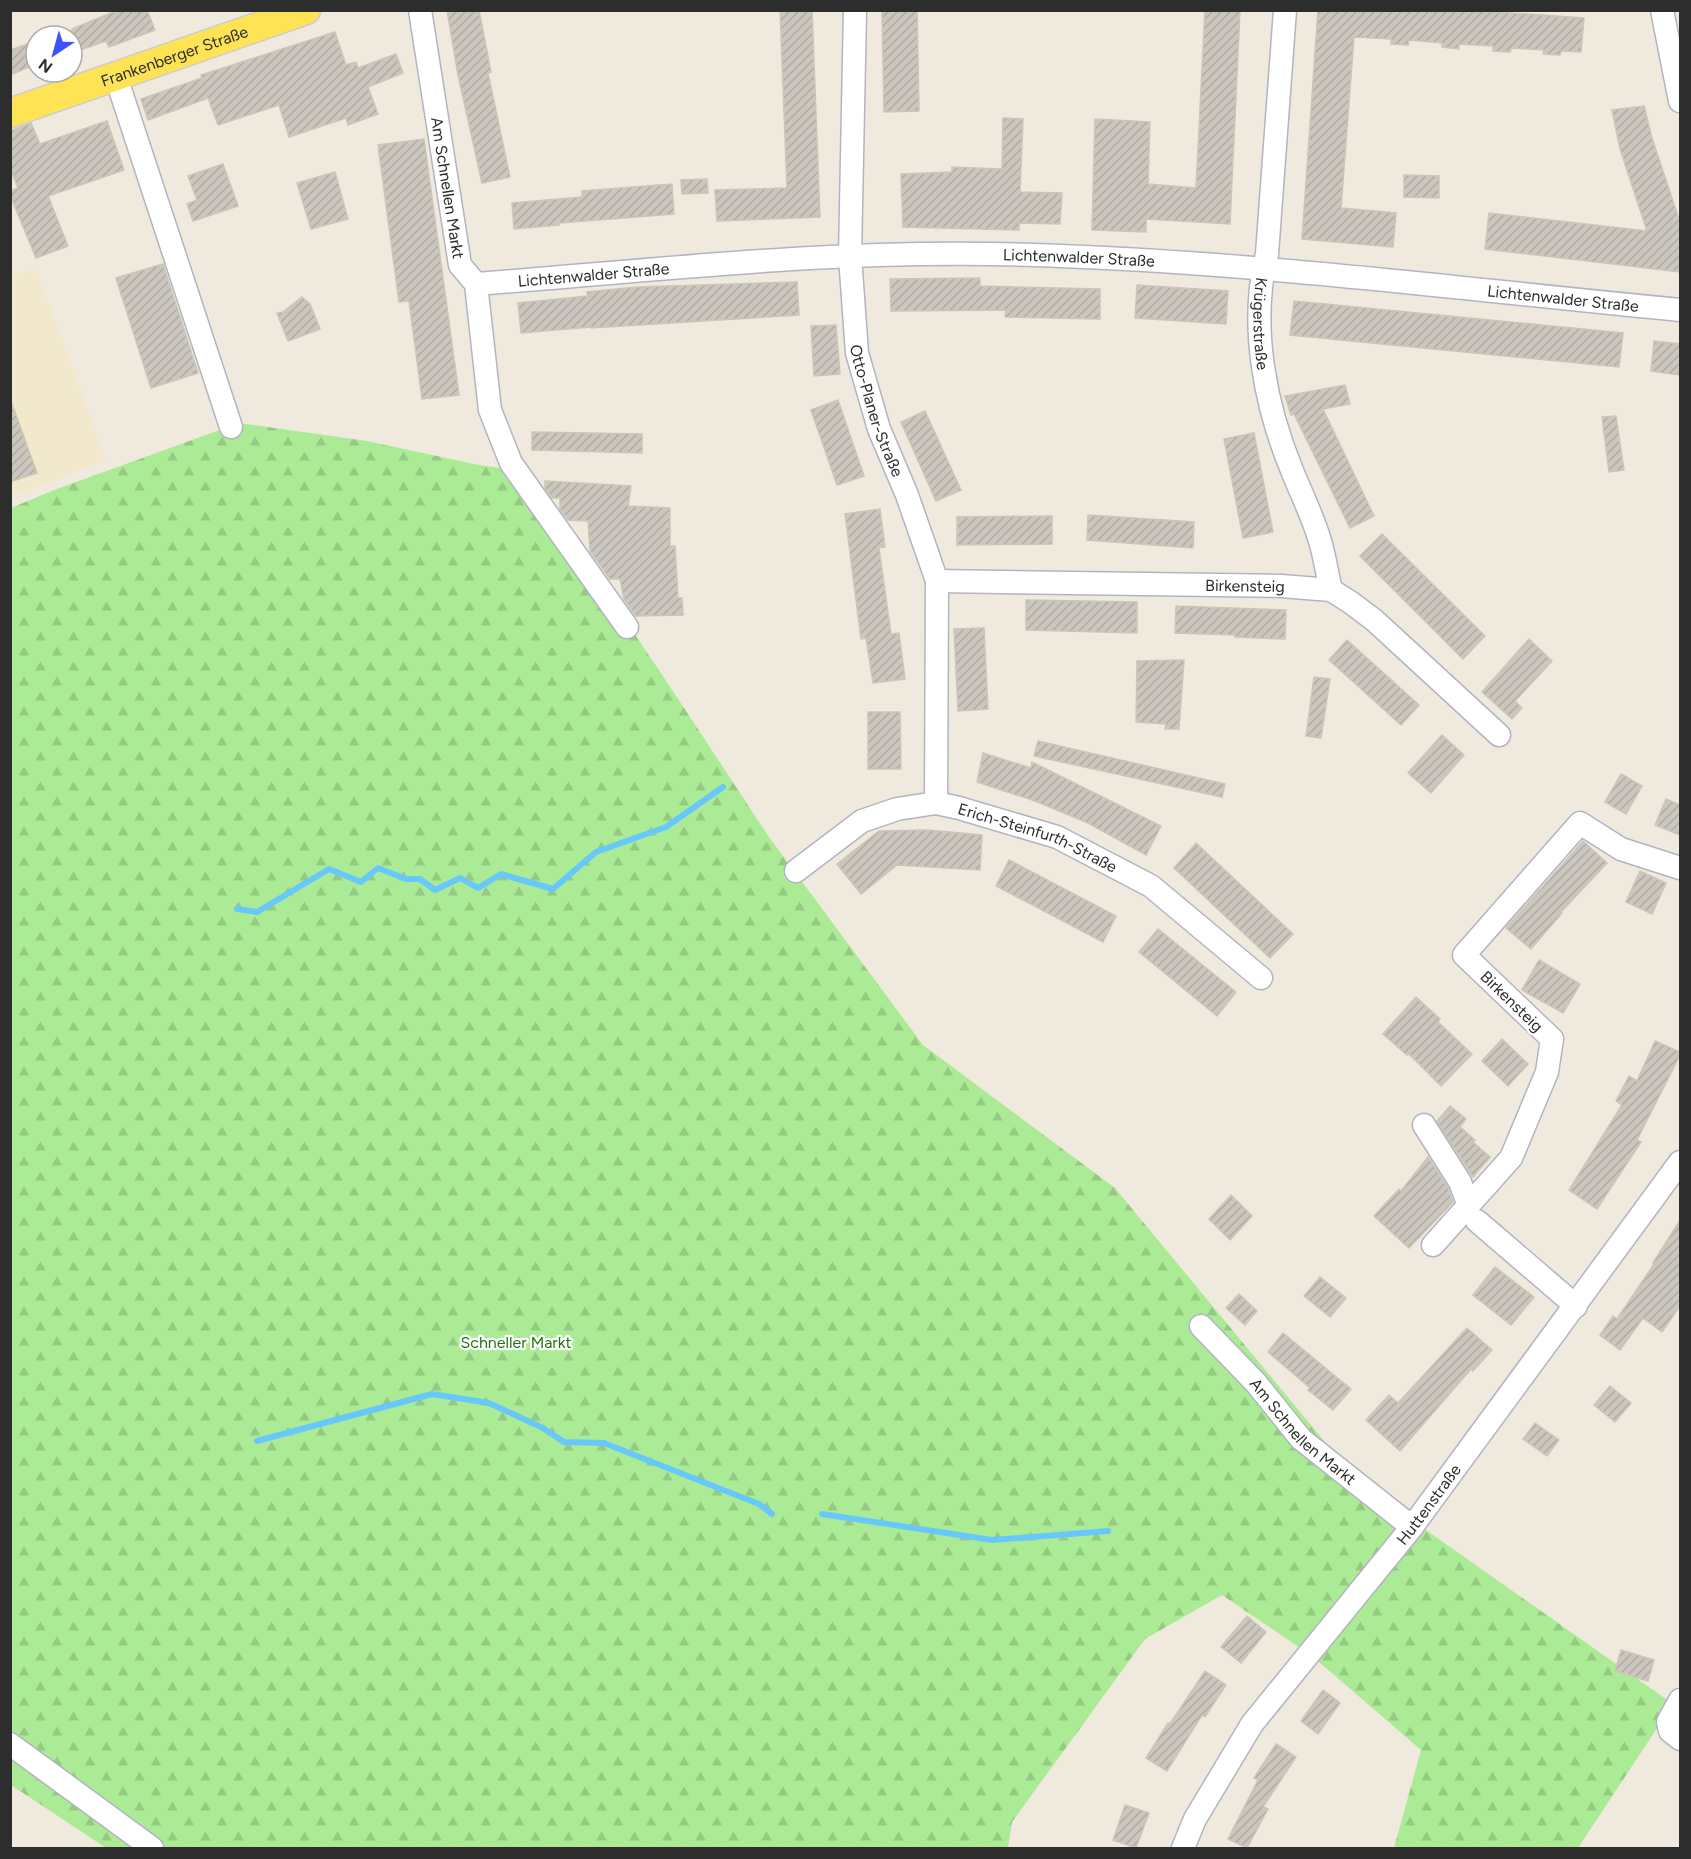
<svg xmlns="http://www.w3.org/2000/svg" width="1691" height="1859" viewBox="0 0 1691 1859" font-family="Figtree,sans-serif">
	<defs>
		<pattern id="forest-firs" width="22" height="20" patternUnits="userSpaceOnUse" patternTransform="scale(1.5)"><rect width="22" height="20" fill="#aceb96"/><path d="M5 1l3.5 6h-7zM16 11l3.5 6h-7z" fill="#94ca82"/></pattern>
		<pattern id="building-hatch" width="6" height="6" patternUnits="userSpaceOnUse" patternTransform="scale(1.5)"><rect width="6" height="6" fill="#cbc7be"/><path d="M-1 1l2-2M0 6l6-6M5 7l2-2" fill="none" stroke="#afaba4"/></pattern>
	</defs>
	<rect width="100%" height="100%" fill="#f0eade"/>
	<path fill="#f2e9cd" d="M36,268l70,192 -95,37v-220z"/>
	<path fill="url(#forest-firs)" d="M239,423l128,18 112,24 45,6 139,205 106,161 154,208 192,143 243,294 315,222 -95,144h-184l27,-98 -109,-94 -90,-61 -77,44 -133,183 -4,26h-902l-95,-63v-1277l43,-18z"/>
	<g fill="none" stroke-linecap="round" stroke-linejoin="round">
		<g stroke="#68c8fb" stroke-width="6">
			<path d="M237,909l20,3 72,-43 32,13 17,-14 28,11h14l15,11 25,-12 18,10 23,-14 52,15 43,-37 70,-25 57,-40"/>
			<path d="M257,1441l175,-47 57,9 54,25 21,14 40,1 155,61 13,10"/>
			<path d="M822,1514l170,26 116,-9"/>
		</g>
	</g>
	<g fill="url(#building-hatch)" stroke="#ccc6b7" stroke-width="1.5">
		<path d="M118,10h29l8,20 -46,17 -3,-6 -34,12v-24z"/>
		<path d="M447,10h32l12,62 -3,1 22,104 -28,6 -24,-108z"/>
		<path d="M780,10h32l8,207 -103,4 -2,-31 72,-2z"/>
		<path d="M882,10h35l2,101 -35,1z"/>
		<path d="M1205,10h35l-10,214 -84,-5v13l-54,-2 3,-111 55,3 -2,62 48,4z"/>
		<path d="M1318,10h151l115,8 -3,34 -20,-1 -1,4 -17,-1 1,-4 -33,-2 -1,4 -17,-1v-5l-34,-2v5l-17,-2v-4l-33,-3 -1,5 -17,-1v-5l-37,-2 -13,171 55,5 -3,34 -91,-8z"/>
		<path d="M335,32l11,33 10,-3 2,6 38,-14 7,19 -35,14 10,27 -30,11 -2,-7 -57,19 -10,-32 -61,20 -10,-27 -60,22 -7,-21 61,-21 -1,-3z"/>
		<path d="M36,41v23l-26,11v-25z"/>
		<path d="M1644,106l8,32 28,84v50l-195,-23 4,-36 158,18 -27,-82 -8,-39z"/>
		<path d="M1003,118l20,1 -3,73 42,1 -2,31 -41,-1v7l-116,-3 -2,-53 51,-2v-5l50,2z"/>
		<path d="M107,121l17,49 -76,26 20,50 -32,12 -26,-63v-4l8,-3 -8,-20v-37l21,-8 9,21z"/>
		<path d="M424,139l35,256 -37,4 -13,-98 -10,1 -21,-157z"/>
		<path d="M223,164l15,42 -45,15 -6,-17 10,-4 -9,-24z"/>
		<path d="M335,172l13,47 -37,10 -14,-46z"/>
		<path d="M1404,175l35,1v22l-35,-1z"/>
		<path d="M707,179l1,14 -26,1 -1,-14z"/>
		<path d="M672,184l2,30 -115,9v2l-45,4 -2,-26 70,-6v-6z"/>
		<path d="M163,264l35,109 -47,15 -35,-110z"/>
		<path d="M980,278v8l120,3v30l-95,-2 1,-7 -115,1 -1,-32z"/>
		<path d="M797,282l2,33 -208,13v-1l-70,6 -3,-30 70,-7 -1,-4 50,-5z"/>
		<path d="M1137,285l91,6 -2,33 -91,-6z"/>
		<path d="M302,297l8,7 10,25 -32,12 -11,-28 6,-1z"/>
		<path d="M1294,301l329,32 -4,34 -329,-32z"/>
		<path d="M836,325l4,49 -26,2 -3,-50z"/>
		<path d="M1654,341l26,3v31l-29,-4z"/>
		<path d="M1345,385l5,19 -27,5 51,107 -24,12 -56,-114 -3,1 -6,-19z"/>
		<path d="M838,400l26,76 -27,9 -26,-75z"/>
		<path d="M12,404l25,69 -27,9v-77z"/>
		<path d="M925,411l36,79 -25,11 -35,-79z"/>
		<path d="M1616,416l8,54 -15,2 -7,-55z"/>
		<path d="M532,432l110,2v19l-110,-3z"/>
		<path d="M1254,433l19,99 -30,6 -19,-99z"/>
		<path d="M545,481l86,5 -3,20 42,2v38h5l3,52h4l1,17 -47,1 -12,-17 -4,-20h-10l-20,-28 -2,-30 -20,-1 -8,-11v-11h-8l-7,-10z"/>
		<path d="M880,509l5,38 -6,1 12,86 8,-1 6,46 -32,4 -7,-45 -5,1 -16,-125z"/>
		<path d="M1088,515l106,7 -1,26 -106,-8z"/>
		<path d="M1052,516v28l-95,1v-28z"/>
		<path d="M1382,534l103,102 -22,23 -103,-103z"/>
		<path d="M1026,600l111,2v31l-111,-3z"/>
		<path d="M1176,606l110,4 -1,29 -50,-2v-2l-60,-2z"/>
		<path d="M984,628l4,81 -30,2 -4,-82z"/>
		<path d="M1529,639l23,22 -37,40 7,7 -10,11 -30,-27z"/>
		<path d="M1347,640l72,65 -18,20 -72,-65z"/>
		<path d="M1184,660l-5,69h-14l1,-5 -30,-2 1,-61z"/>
		<path d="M1314,677l16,2 -9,59 -15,-2z"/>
		<path d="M868,712h32l1,57h-33z"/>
		<path d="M1442,735l22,20 -33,38 -23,-20z"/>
		<path d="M1038,741l187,43 -3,13 -188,-41z"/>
		<path d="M983,753l48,15 1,-6 129,64 -15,29 -58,-32 -53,-22 -58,-19z"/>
		<path d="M1621,774l21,12 -16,28 -21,-12z"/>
		<path d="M1666,799l14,6v30l-25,-10z"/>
		<path d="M927,830l55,5 -2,35 -83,-5 -36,29 -24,-30 42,-33z"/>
		<path d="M1583,841l24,22 -46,49 1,1 -31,36 -25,-21z"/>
		<path d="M1196,843l97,91 -23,24 -96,-90z"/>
		<path d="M1009,860l107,56 -13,26 -107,-56z"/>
		<path d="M1640,871l26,12 -14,31 -26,-12z"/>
		<path d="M1158,929l78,63 -19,24 -78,-64z"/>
		<path d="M1539,960l41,24 -17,29 -41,-23z"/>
		<path d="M1416,997l24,22 -2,3 34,32 -31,32 -32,-32 -2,1 -24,-21z"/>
		<path d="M1502,1039l26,25 -20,22 -26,-25z"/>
		<path d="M1655,1041l25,11v3l-43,85 4,2 -44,67 -28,-19 53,-85 -6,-4 13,-25 8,5z"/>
		<path d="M1450,1106l16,13 -6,8 15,13 -2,2 17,15 -17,20 -36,-56z"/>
		<path d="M1428,1157l20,31 5,14 -44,46 -35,-32 25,-27 2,2z"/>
		<path d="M1231,1195l21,21 -22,24 -21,-21z"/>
		<path d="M1680,1220v86l-18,26 -19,-14 -23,32 -20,-15 13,-19 4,3 37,-55 -1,-1z"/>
		<path d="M1495,1267l39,30 -23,28 -38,-30z"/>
		<path d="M1320,1277l26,21 -16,19 -26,-21z"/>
		<path d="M1239,1294l18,17 -12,14 -19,-17z"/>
		<path d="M1467,1328l25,22 -19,21 -2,-2 -71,82 -34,-31 23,-25 9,8z"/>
		<path d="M1283,1333l68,56 -18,21 -25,-20 2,-2 -42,-36z"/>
		<path d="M1610,1386l21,17 -16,19 -21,-17z"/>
		<path d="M1535,1423l24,17 -12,16 -24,-17z"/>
		<path d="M1247,1616l19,16 -25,31 -20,-16z"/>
		<path d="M1621,1650l33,10 -6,21 -33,-10z"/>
		<path d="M1205,1671l21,14 -21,32 -3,-2 -35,56 -21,-13 22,-35 2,1z"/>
		<path d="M1323,1690l17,13 -22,31 -17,-13z"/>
		<path d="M1276,1744l20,13 -33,50 5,2 -21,39 -19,-9 30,-59 -4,-2z"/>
		<path d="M1125,1805l24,8 -13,35 -23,-8z"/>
	</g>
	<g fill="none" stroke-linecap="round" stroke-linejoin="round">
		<g stroke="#b2b4c2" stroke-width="25">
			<g id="minor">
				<path id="s1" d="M420,10l40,255 16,19 14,126 21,53 116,164"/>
				<path id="s2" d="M855,10l-5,246 7,97 22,76 28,66 30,86 -1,222"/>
				<path id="s3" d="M1285,10l-18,244c-18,71 -2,152 26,219 9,22 20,44 27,68 5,16 7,33 11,49"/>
				<path d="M1662,10l18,91"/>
				<path d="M116,77l115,350"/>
				<path id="s4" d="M476,284c171,-13 343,-33 515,-30 230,4 460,34 689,56"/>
				<path id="s5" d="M937,581l344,5 50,4 19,12 24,18 125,115"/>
				<path id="s6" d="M796,871l66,-50 35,-12 39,-6 23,5 98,29 94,49 110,92"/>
				<path d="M1424,1125l36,57 9,24"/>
				<path d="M1477,1221l99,85"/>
				<path d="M1433,1245l78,-87 36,-86 5,-33 -88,-84 116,-132 41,26 59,19"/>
				<path id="s7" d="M1201,1326l55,57 45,56 111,88"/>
				<path d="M1680,1700l-12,22 2,9 10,8"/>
				<path d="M10,1744l142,104"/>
				<path id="s8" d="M1183,1848l12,-29 57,-95 160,-197 268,-365"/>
			</g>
		</g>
		<g stroke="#cdcdcd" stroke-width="31">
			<g id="major">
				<path id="s9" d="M10,113l296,-103"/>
			</g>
		</g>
		<use href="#minor" stroke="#fff" stroke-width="22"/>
		<use href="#major" stroke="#fee455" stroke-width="28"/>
	</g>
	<g text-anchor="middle" stroke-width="4.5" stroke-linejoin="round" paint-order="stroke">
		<g font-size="16" fill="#2d2d2d" stroke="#fff">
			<text dy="6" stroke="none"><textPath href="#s9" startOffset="174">Frankenberger Straße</textPath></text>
			<text dy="6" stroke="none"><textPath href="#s1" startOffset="180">Am Schnellen Markt</textPath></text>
			<text dy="6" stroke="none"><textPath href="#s4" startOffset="604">Lichtenwalder Straße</textPath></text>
			<text dy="6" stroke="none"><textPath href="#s4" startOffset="118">Lichtenwalder Straße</textPath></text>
			<text dy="6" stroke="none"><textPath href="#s4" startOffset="1090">Lichtenwalder Straße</textPath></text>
			<text dy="6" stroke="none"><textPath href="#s3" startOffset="315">Krügerstraße</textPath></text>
			<text dy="6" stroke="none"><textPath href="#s2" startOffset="404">Otto-Planer-Straße</textPath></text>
			<text dy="6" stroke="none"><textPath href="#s5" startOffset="308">Birkensteig</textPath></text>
			<text dy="6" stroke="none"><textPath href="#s6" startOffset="267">Erich-Steinfurth-Straße</textPath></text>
			<text transform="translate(1512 1001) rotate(44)" y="6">Birkensteig</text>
			<text dy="6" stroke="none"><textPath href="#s7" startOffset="147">Am Schnellen Markt</textPath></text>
			<text dy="6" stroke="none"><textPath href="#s8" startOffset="424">Huttenstraße</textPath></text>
		</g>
		<g font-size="16" fill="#207413" stroke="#fff">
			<text x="516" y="1348">Schneller Markt</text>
		</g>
	</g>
	<rect width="1691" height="1859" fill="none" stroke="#2d2d2d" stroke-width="24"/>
	<g transform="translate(54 54) rotate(216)"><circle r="28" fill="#ffffff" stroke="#ababab" stroke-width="1.5"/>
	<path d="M0-4.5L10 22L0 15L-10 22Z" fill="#3c51ff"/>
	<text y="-9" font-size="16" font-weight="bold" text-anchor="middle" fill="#2d2d2d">N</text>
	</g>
</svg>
